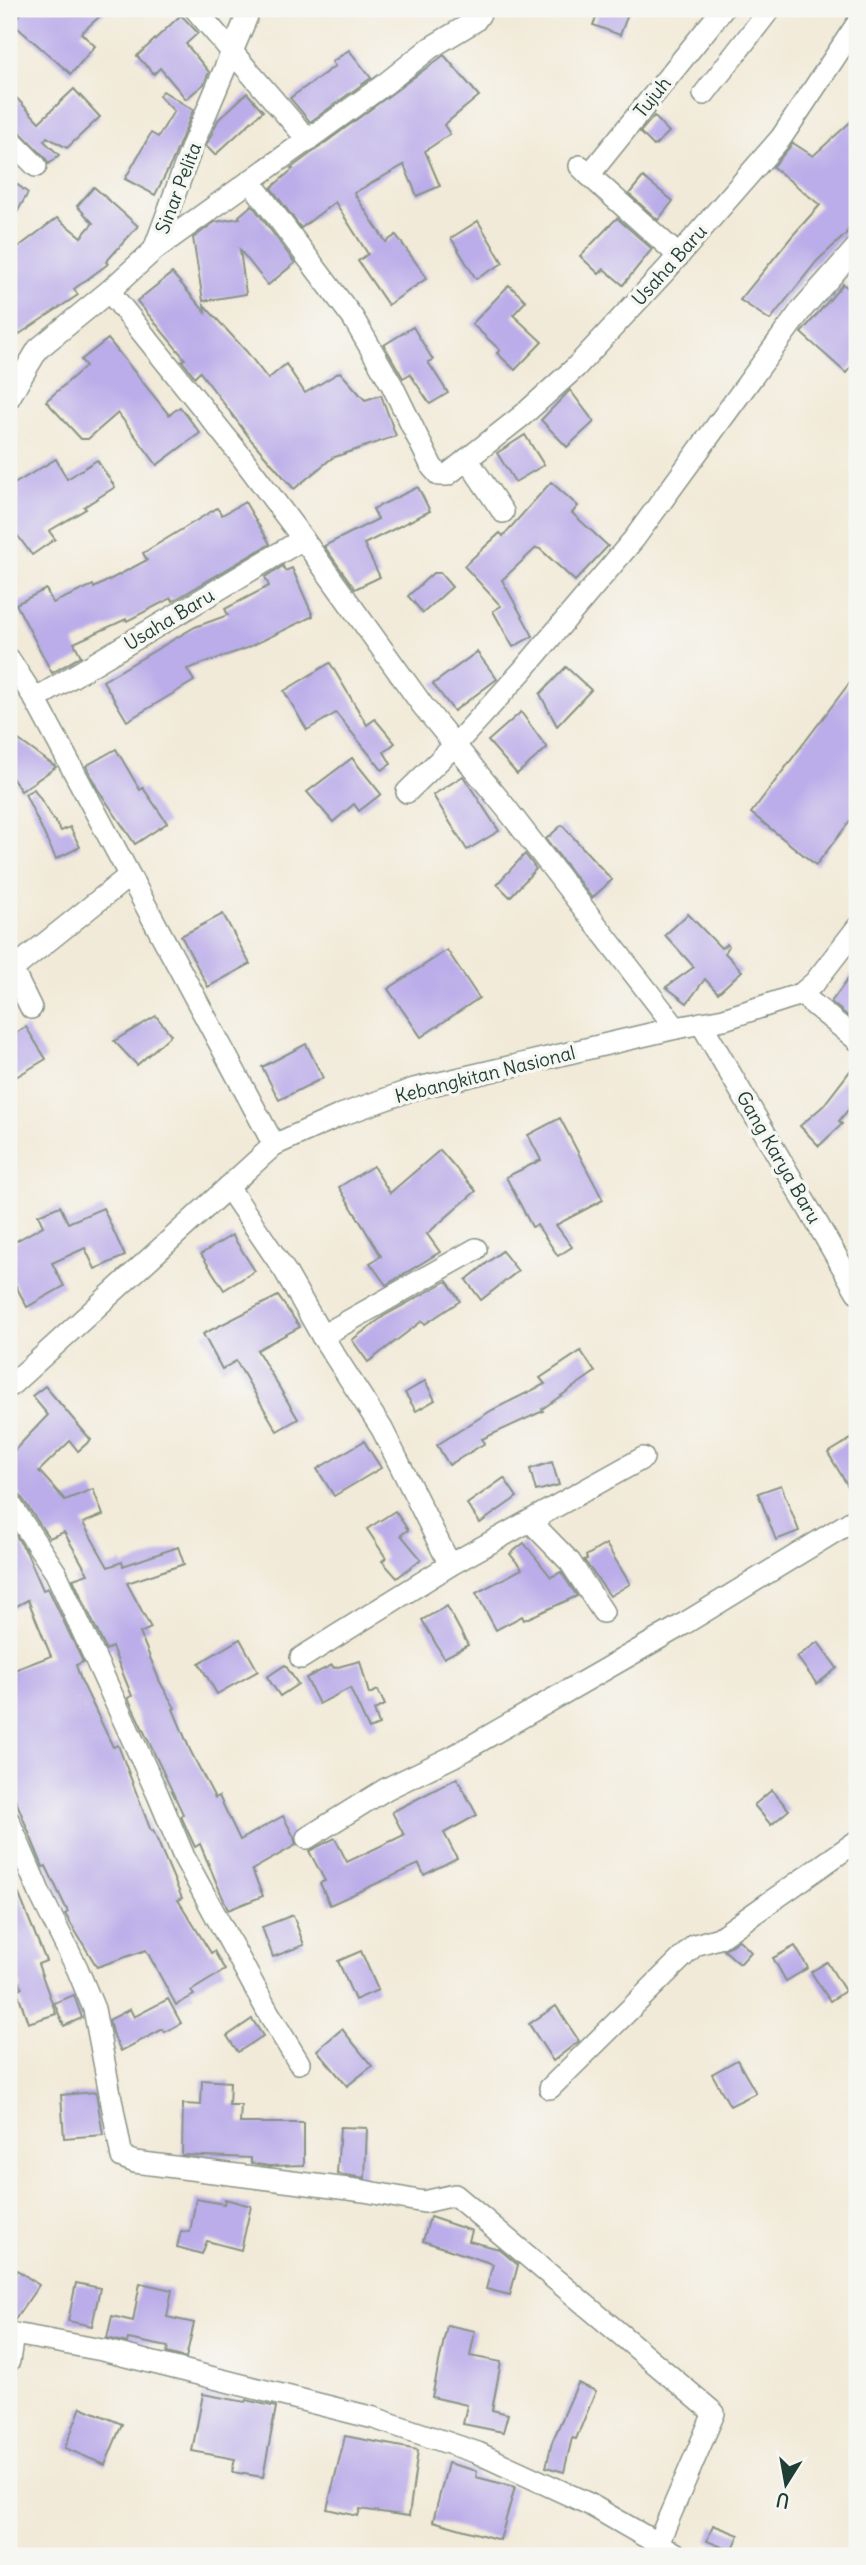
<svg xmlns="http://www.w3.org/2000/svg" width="866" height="2565" viewBox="0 0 866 2565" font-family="Delius,sans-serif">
	<rect width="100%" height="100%" fill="#f6f6f2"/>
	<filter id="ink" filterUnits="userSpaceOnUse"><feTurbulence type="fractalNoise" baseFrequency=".0143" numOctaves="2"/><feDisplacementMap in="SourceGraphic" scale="14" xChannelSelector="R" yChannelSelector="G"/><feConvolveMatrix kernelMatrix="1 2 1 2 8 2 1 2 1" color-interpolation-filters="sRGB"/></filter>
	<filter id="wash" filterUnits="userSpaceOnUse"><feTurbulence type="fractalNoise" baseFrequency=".00686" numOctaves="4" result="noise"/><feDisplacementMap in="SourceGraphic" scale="28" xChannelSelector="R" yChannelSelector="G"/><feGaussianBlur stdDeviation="1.57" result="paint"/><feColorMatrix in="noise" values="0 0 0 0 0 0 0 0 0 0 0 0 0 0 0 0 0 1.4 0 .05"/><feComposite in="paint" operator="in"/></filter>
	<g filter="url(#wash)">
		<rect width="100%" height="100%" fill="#f2ead8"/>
		<g id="blocks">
			<g fill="#bbade9">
				<path d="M25,9h83l-27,24 14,13 -24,28 -59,-51z"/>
				<path d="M600,9h30l-10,26 -27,-10z"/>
				<path d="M181,15l17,18 -12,11 23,28 -5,12 -18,15 -26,-31 -6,6 -17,-18z"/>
				<path d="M349,50l22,28 -61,44 -20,-24 45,-32 -3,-4z"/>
				<path d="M444,55l35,41 -35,29 6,9 -25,17 15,35 -23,10 -13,-31 -50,28 32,49 10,-7 31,43 -39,27 -30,-44 10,-7 -33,-52 -34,26 -30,-40 22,-19 -2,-1z"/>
				<path d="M74,89l26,28 -33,31 -20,-11 -3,4 15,14 -10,9 -4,-7 -27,-27 -9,-4v-36l30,32z"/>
				<path d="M163,91l30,19 -21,52 -17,33 -30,-16 26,-46 7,4 16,-26 -15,-15z"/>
				<path d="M247,93l16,18 -48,44 -9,-9 12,-26z"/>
				<path d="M654,116l15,16 -15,14 -14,-14z"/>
				<path d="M857,116v100l-12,19 -28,26 -47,59 -30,-20 53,-65 27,-30 -47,-38 20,-24 20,13z"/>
				<path d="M643,177l30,24 -15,19 -29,-26z"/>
				<path d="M9,178l19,15 -19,33z"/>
				<path d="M94,187l44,39 -32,36 2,2 -34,25 4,6 -69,46v-87l48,-36 24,19 12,-14 -16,-17z"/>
				<path d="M252,205l43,58 -27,22 -28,-35 6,44 -43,7 -10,-63 22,-16 25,-4 -1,-2z"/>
				<path d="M617,218l35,31 -29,36 -19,-16 -5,5 -19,-18z"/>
				<path d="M478,221l25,42 -27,16 -25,-41z"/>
				<path d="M172,273l33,39 -1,-7 42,46 22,28 18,-15 19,29 35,-21 25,28 16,-5 15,41 -64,22 -38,31 -42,-48 -52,-69 -5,5 -13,-16 3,-2 -48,-58z"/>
				<path d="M843,284l14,11v64l-11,14 -45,-40z"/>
				<path d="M509,285l17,16 -13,14 29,27 -27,28 -18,-17 3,-3 -28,-26z"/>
				<path d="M413,327l20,33 -5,2 20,31 -18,11 -20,-30 -7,4 -19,-33z"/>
				<path d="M108,339l61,76 11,-8 20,26 -43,32 -39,-52 -30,26h-7l-35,-38 40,-35 -5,-6z"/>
				<path d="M570,390l24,32 -27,25 -26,-27z"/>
				<path d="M525,435l19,30 -29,17 -18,-29z"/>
				<path d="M56,459l11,20 30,-19 18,27 -31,20 2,2 -37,22 6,8 -23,16 -23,-31v-37z"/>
				<path d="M551,482l27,24 -6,7 36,33 -33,35 -35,-32 -4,-1 -34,32 31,56 -20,11 -20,-36 8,-5 -37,-40 36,-33 3,3z"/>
				<path d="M418,487l12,24 -66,33 16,33 -25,12 -31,-43 54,-27 -5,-10z"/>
				<path d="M245,502l25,42 -97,57 -2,-3 -44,23 -1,-2 -52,24 7,13 -29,17 -36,-69 30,-15 7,14 40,-18 1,3 53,-28 -4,-7 74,-45 5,7z"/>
				<path d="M283,566l2,5 7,-3 21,48 -66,32 -60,21 7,12 -67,40 -24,-40 92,-54 33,-12 -3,-6 44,-23 -4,-9z"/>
				<path d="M433,573h7l12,14 -29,26 -15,-17z"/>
				<path d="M477,652l20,27 -43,32 -21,-27z"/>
				<path d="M330,663l37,62 8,-6 20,24 -11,9 7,12 -9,6 -46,-57 -29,17 -23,-39z"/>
				<path d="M566,667l25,23 -34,36 -17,-32z"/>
				<path d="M857,673v139l-41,53 -65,-52z"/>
				<path d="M521,712l26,36 -30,26 -29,-33z"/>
				<path d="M9,733l47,34 -35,24 -12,-18z"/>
				<path d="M116,749l24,41 3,-2 24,35 -32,21 -38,-56 -11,-22z"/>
				<path d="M352,758l29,36 -22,17 -5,-7 -21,18 -26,-30z"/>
				<path d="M463,776l36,55 -32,19 -34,-55z"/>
				<path d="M34,789l27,42 9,-4 10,20 -24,12 -31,-65z"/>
				<path d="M562,825l50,55 -20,18 -46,-59z"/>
				<path d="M525,854l11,15 -26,28 -13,-13z"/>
				<path d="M223,914l27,50 -42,23 -27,-51z"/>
				<path d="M688,914l33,34 6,-4 2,2 -4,7 17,18 -24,22 -13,-14 -18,24 -21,-16 28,-20 -29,-32z"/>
				<path d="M447,950l32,48 -58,39 -33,-48z"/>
				<path d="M857,967v39l-8,11 -18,-15z"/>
				<path d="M156,1016l15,19 -34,30 -23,-24z"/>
				<path d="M26,1027l20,32 -37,22v-44z"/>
				<path d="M306,1044l17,34 -44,22 -17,-33z"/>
				<path d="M857,1062v37l-18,22 3,3 -23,22 -19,-20 23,-20z"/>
				<path d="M560,1118l43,82 -47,25 16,22 -14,9 -21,-31 -5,2 -26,-50 35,-17 -13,-25z"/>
				<path d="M440,1150l36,41 -49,43 13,18 -54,33 -16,-22 11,-7 -42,-69 34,-21 17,27z"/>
				<path d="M60,1206l8,17 35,-15 22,48 -30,13 -10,-21 -33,15 12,23 -37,21 -18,-34v-28l34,-19 -5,-11z"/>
				<path d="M232,1235l23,36 -31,19 -23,-36z"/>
				<path d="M502,1251l16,20 -37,29 -15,-20z"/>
				<path d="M447,1281l13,20 -35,23 -3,-3 -54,41 -16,-22 32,-24z"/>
				<path d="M278,1296l22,31 -43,23 41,69 -21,12 -41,-70 -14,8 -19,-35z"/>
				<path d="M581,1351l14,21 -53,37 1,2 -61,28 3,4 -36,22 -12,-20 55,-35 53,-26 -5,-6z"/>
				<path d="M425,1381l10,19 -19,11 -11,-18z"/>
				<path d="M45,1386l46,54 -13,11 -8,-10 -31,30 26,29 28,-11 10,26 -20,8 25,44 14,-5 1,4 55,-19 6,17 -57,19 24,45 -11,5 20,49 15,26 -2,1 17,41 25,48 4,-2 21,44 43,-24 11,21 2,8 -44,25 11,26 -35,14 -28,-66 -5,3 -7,-15 -7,-16 2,-2 -55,-116 4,-2 -20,-49 -6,3 -33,-71 15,-5 -24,-42 -15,6 -29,-43 -11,-9v-30l39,-41 -16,-19z"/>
				<path d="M851,1439l6,11v51l-29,-48z"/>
				<path d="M364,1441l17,27 -47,28 -17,-27z"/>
				<path d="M552,1462l7,23 -23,6 -6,-22z"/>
				<path d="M504,1478l13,19 -37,26 -13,-19z"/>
				<path d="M781,1485l18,46 -23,9 -18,-47z"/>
				<path d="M395,1511l13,19 -7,5 20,24 -24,19 -15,-17 4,-3 -19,-29z"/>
				<path d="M9,1525l18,28 16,37 5,-2 35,74 -7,3 5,15 32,67 5,-2 33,86 2,-1 29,68 -4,2 33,53 3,-2 11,19 -34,21 3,4 -18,10 -30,-55 -49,17 -32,-53 3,-2 -22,-46 -3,1 -34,-83v-112l42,-16 -23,-56 -19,10z"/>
				<path d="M524,1543l27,34 10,-5 16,24 -53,24 -2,-4 -26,14 -20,-37 46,-24 -12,-15z"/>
				<path d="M606,1544l24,40 -20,12 -26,-36 3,-1 -1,-3z"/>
				<path d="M447,1606l21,39 -24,13 -22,-38z"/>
				<path d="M240,1639l18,32 -41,23 -18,-31z"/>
				<path d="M818,1642l19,26 -20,16 -20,-27z"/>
				<path d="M360,1661l9,33 9,-4 7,15 -11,5 5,15 -10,4 -19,-41 -31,16 -13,-26 26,-13 2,3z"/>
				<path d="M285,1665l13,19 -18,12 -13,-19z"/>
				<path d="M457,1778l20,37 -33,18 13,25 -33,17 -5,-11 -89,41 -10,-22 5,-2 -16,-30 26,-13 12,24 57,-27 -12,-23z"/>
				<path d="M772,1790l17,20 -18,15 -17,-20z"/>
				<path d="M9,1870l37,91 -8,3 18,50 -28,9 -11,-33 5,-2 -13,-27z"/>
				<path d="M293,1915l11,30 -31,12 -11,-30z"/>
				<path d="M739,1940l12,12 -11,12 -16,-14z"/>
				<path d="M795,1946l13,22 -22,13 -13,-23z"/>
				<path d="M361,1951l17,39 -23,10 -17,-39z"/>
				<path d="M827,1962l18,29 -15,10 -19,-29z"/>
				<path d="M74,1995l8,23 -18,8 -10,-23z"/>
				<path d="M168,1999l13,24 -16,9 -2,-3 -42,22 -9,-18 -3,-13 21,-11 4,8z"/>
				<path d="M556,2006l23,35 -26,20 -24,-37z"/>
				<path d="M252,2019l11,17 -25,16 -11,-16z"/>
				<path d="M342,2029l30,37 -25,20 -30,-36z"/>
				<path d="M737,2060l19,33 -26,13 -18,-32z"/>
				<path d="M202,2080l28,2 -1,23h12l-1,18h64v42l-35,1 -18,-3v-5l-69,-3 1,-51 18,1z"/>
				<path d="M96,2092l7,43 -39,3 -3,-43z"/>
				<path d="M340,2127l27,1 -2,50 -28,-4z"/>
				<path d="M196,2199l28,5 1,-5 26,7 -10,44 -34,-9 -5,13 -25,-7 4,-16 9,1z"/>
				<path d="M430,2217l42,14 -3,10 30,8 19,16 -8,30 -24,-6 7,-25 -70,-23z"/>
				<path d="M17,2270l22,15 -25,36 -5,-1v-37z"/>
				<path d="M76,2283l24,5 -8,38 -24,-5z"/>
				<path d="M140,2283l32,7 -5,27 27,6 -8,35 -19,-5 1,-6 -40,-8 -1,4 -20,-5 5,-22 21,5z"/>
				<path d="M447,2325l28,6 -5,25 31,6 -9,48 16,4 -5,18 -40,-8 4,-19 -35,-8z"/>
				<path d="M578,2383l18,8 -20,48 -4,-1 -8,34 -18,-5 6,-25z"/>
				<path d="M203,2394l42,8 1,-2 30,7 -13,70 -31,-5 3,-13 -43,-8z"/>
				<path d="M81,2407l41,17 -17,41 -40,-17z"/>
				<path d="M345,2436l73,14 -9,66 -49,-7 -2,7 -31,-7z"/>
				<path d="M448,2463l29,8 -1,6 39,10 -15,53 -67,-19z"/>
				<path d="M713,2525l26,10 -7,16 -25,-10z"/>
			</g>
		</g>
	</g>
	<g filter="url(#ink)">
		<use href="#blocks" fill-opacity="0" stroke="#889486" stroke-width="2"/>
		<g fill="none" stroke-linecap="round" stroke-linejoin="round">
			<g stroke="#889486" stroke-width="24">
				<g id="street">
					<path d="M195,9l113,131"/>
					<path d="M704,94l66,-85"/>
					<path d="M9,139l27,27"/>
					<path d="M580,166l9,9 134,-166"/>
					<path d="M589,175l90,81"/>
					<path d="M250,181l103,137 39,67 40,82 7,8h8l76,-60 52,-47 92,-99 114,-131 76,-114"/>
					<path d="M154,250l231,-166 45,-36 45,-27 5,-7v-5"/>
					<path d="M109,291l132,165 62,83 120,167 83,102 170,220"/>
					<path d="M9,398l29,-49 71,-58 45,-41 39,-106 57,-135"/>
					<path d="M467,459l36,53"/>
					<path d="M9,659l26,40 239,446"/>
					<path d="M35,699l268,-160"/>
					<path d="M407,792l48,-47 68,-75 111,-131 168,-230 55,-62"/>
					<path d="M9,963l22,45"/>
					<path d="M13,969l116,-93"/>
					<path d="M801,994l56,46"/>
					<path d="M701,1023l156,269"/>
					<path d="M228,1187l57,84 37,65 60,93 68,136"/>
					<path d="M322,1336l154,-87"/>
					<path d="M9,1387l265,-242 67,-30 73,-26 262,-61 48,-9 77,-25 14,-12 42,-54"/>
					<path d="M9,1502l47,71 102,222 26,62 84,155 31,51"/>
					<path d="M530,1521l40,41 33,50"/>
					<path d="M301,1658l149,-93 193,-107"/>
					<path d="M9,1821l32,75 36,72 17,41 28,148 13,5 229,29 60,11 31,-7 259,218 -56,130"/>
					<path d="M307,1838l79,-49 68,-33 228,-131 175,-107"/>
					<path d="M550,2088l145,-143 24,-7 138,-97"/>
					<path d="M9,2333l93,17 272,68 104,35 111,51 90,52"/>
					<path d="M9,2361l4,-26"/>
				</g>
			</g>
			<use href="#street" stroke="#fff" stroke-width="21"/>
		</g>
	</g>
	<g text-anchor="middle" stroke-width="7" stroke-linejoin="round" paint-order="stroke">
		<g font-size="19" fill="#1f3d34" stroke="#f6f6f2">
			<text transform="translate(652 97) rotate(-51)" y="7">Tujuh</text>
			<text transform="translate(178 188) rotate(-69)" y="7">Sinar Pelita</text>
			<text transform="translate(669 265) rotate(-48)" y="7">Usaha Baru</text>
			<text transform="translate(169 619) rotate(-31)" y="7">Usaha Baru</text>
			<text transform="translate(485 1074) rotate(-14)" y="7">Kebangkitan Nasional</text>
			<text transform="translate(779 1157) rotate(60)" y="7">Gang Karya Baru</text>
		</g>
	</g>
	<rect width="866" height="2565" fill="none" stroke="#f6f6f2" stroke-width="35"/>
	<g transform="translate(786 2484) rotate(191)" stroke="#f6f6f2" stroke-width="5" paint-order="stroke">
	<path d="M0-5L12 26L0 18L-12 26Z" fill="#1f3d34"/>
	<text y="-10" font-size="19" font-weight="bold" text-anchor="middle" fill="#1f3d34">U</text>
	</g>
</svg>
